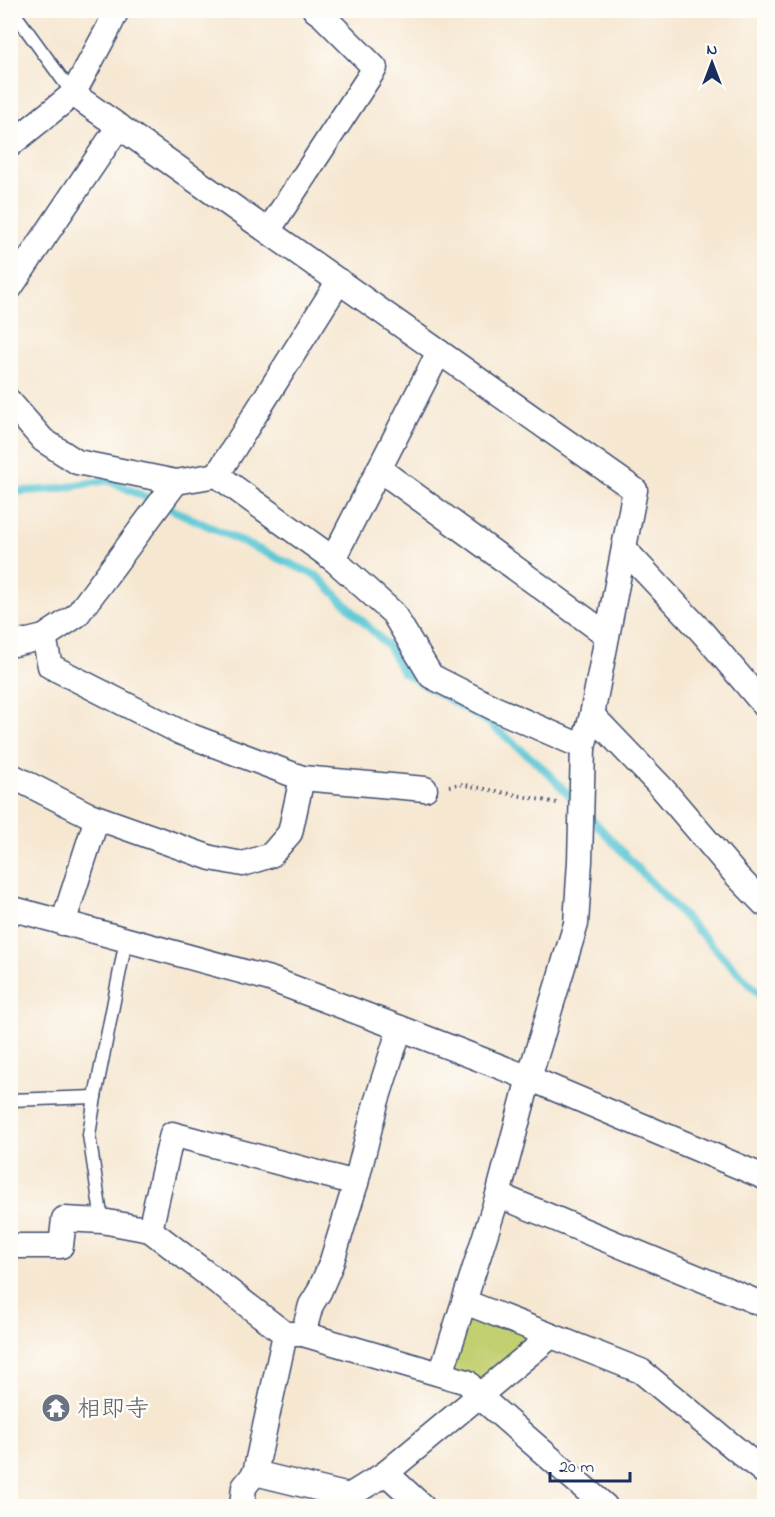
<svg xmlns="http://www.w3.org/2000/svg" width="775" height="1517" viewBox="0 0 775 1517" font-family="'Indie Flower','Klee One',sans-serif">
	<rect width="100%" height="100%" fill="#fdfcf7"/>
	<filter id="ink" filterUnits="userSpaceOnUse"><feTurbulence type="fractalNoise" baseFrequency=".0167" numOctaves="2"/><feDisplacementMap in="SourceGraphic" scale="12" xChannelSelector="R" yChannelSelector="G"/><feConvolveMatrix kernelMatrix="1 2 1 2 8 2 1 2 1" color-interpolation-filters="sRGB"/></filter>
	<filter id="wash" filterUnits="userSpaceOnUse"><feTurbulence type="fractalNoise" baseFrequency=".008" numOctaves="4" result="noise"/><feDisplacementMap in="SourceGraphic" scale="24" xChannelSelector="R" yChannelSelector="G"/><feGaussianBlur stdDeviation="1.35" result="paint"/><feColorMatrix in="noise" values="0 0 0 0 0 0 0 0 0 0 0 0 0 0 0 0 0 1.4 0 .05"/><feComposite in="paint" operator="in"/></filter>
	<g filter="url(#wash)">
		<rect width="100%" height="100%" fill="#f6e7d1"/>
		<path fill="#c3d072" stroke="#6f8068" stroke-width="1.5" d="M465,1302l86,34 -72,60 -38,-22z"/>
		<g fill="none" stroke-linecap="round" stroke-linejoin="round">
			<g stroke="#5dc8d5" stroke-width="8">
				<path d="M10,492l45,-3 53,-9 209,96 72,71 14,25 85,50 55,46 34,35"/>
				<path d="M586,813l60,64 118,122"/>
			</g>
		</g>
	</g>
	<g filter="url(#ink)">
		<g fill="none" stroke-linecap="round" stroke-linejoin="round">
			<g stroke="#3c4b6f" stroke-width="15">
				<g id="lane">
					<path d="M12,10l61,84"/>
					<path d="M10,1100l85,-3"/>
					<path d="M102,1221l-13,-86 6,-38 31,-157"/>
				</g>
			</g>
			<g stroke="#3c4b6f" stroke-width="27">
				<g id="street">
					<path d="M73,94l562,396 -43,225 -9,32 -3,114 -4,63 -47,154 -31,117 -57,179"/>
					<path d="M10,145l63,-51 35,-65 9,-19"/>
					<path d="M268,231l107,-163 -52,-52 -8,-6"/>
					<path d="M10,288l109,-162"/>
					<path d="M10,402l33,38 34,22 99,20 41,-7 116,84 60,54 38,63 63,32 89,39"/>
					<path d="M379,469l228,166"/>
					<path d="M217,475l122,-194"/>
					<path d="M624,549l79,84 61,72"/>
					<path d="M333,559l106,-207"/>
					<path d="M44,637l6,29 130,66 122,46 123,11"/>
					<path d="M10,642l5,2 29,-7 33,-22 99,-133"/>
					<path d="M592,715l71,74 74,87 27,28"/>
					<path d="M10,775l77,39 124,44 32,6 28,-9 19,-22 12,-55"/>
					<path d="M10,908l260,71 130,49 129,50 235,99"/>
					<path d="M63,923l34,-105"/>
					<path d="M498,1195l266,110"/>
					<path d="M150,1230l22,-96 184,49"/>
					<path d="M10,1246h51l3,-27 38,2 48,9 135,104h18l164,48 12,14 126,110"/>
					<path d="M465,1302l176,69 123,101"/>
					<path d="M303,1334l8,-29 8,-13 12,-28 25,-81 20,-80 24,-75"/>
					<path d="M255,1473l94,23"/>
					<path d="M386,1473l36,33"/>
					<path d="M242,1506l2,-19 11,-14 30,-139"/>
					<path d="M348,1506l1,-10 37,-23 165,-137"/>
				</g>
			</g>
			<path stroke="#3c4b6f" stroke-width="4" stroke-dasharray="1.5 4.5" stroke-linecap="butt" d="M449,786l11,-2 97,19"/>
			<use href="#lane" stroke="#fff" stroke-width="12"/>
			<use href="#street" stroke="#fff" stroke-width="24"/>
		</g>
	</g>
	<defs>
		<g id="temple-disc" transform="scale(1.5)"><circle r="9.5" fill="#6b7280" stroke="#fdfcf7"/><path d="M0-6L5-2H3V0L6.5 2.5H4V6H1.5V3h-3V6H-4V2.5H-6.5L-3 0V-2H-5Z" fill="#fff"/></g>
	</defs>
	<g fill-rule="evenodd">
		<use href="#temple-disc" x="56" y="1408"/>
	</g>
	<g text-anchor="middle" stroke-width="5" stroke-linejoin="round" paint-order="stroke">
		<g font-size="24" fill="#5b616d" stroke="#fdfcf7" text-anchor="start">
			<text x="77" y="1416">相即寺</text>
		</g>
	</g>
	<rect width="775" height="1517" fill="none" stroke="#fdfcf7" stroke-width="36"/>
	<g transform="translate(712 63)" stroke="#fdfcf7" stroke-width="4.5" paint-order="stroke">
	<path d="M0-4.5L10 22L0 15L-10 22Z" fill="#1b2f5e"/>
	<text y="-9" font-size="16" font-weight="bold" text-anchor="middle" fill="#1b2f5e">N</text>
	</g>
	<path d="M550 1472v9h80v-9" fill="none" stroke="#1b2f5e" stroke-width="3"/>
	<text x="559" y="1472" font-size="18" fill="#1b2f5e" stroke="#fdfcf7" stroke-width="4.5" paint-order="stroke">20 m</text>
</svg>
